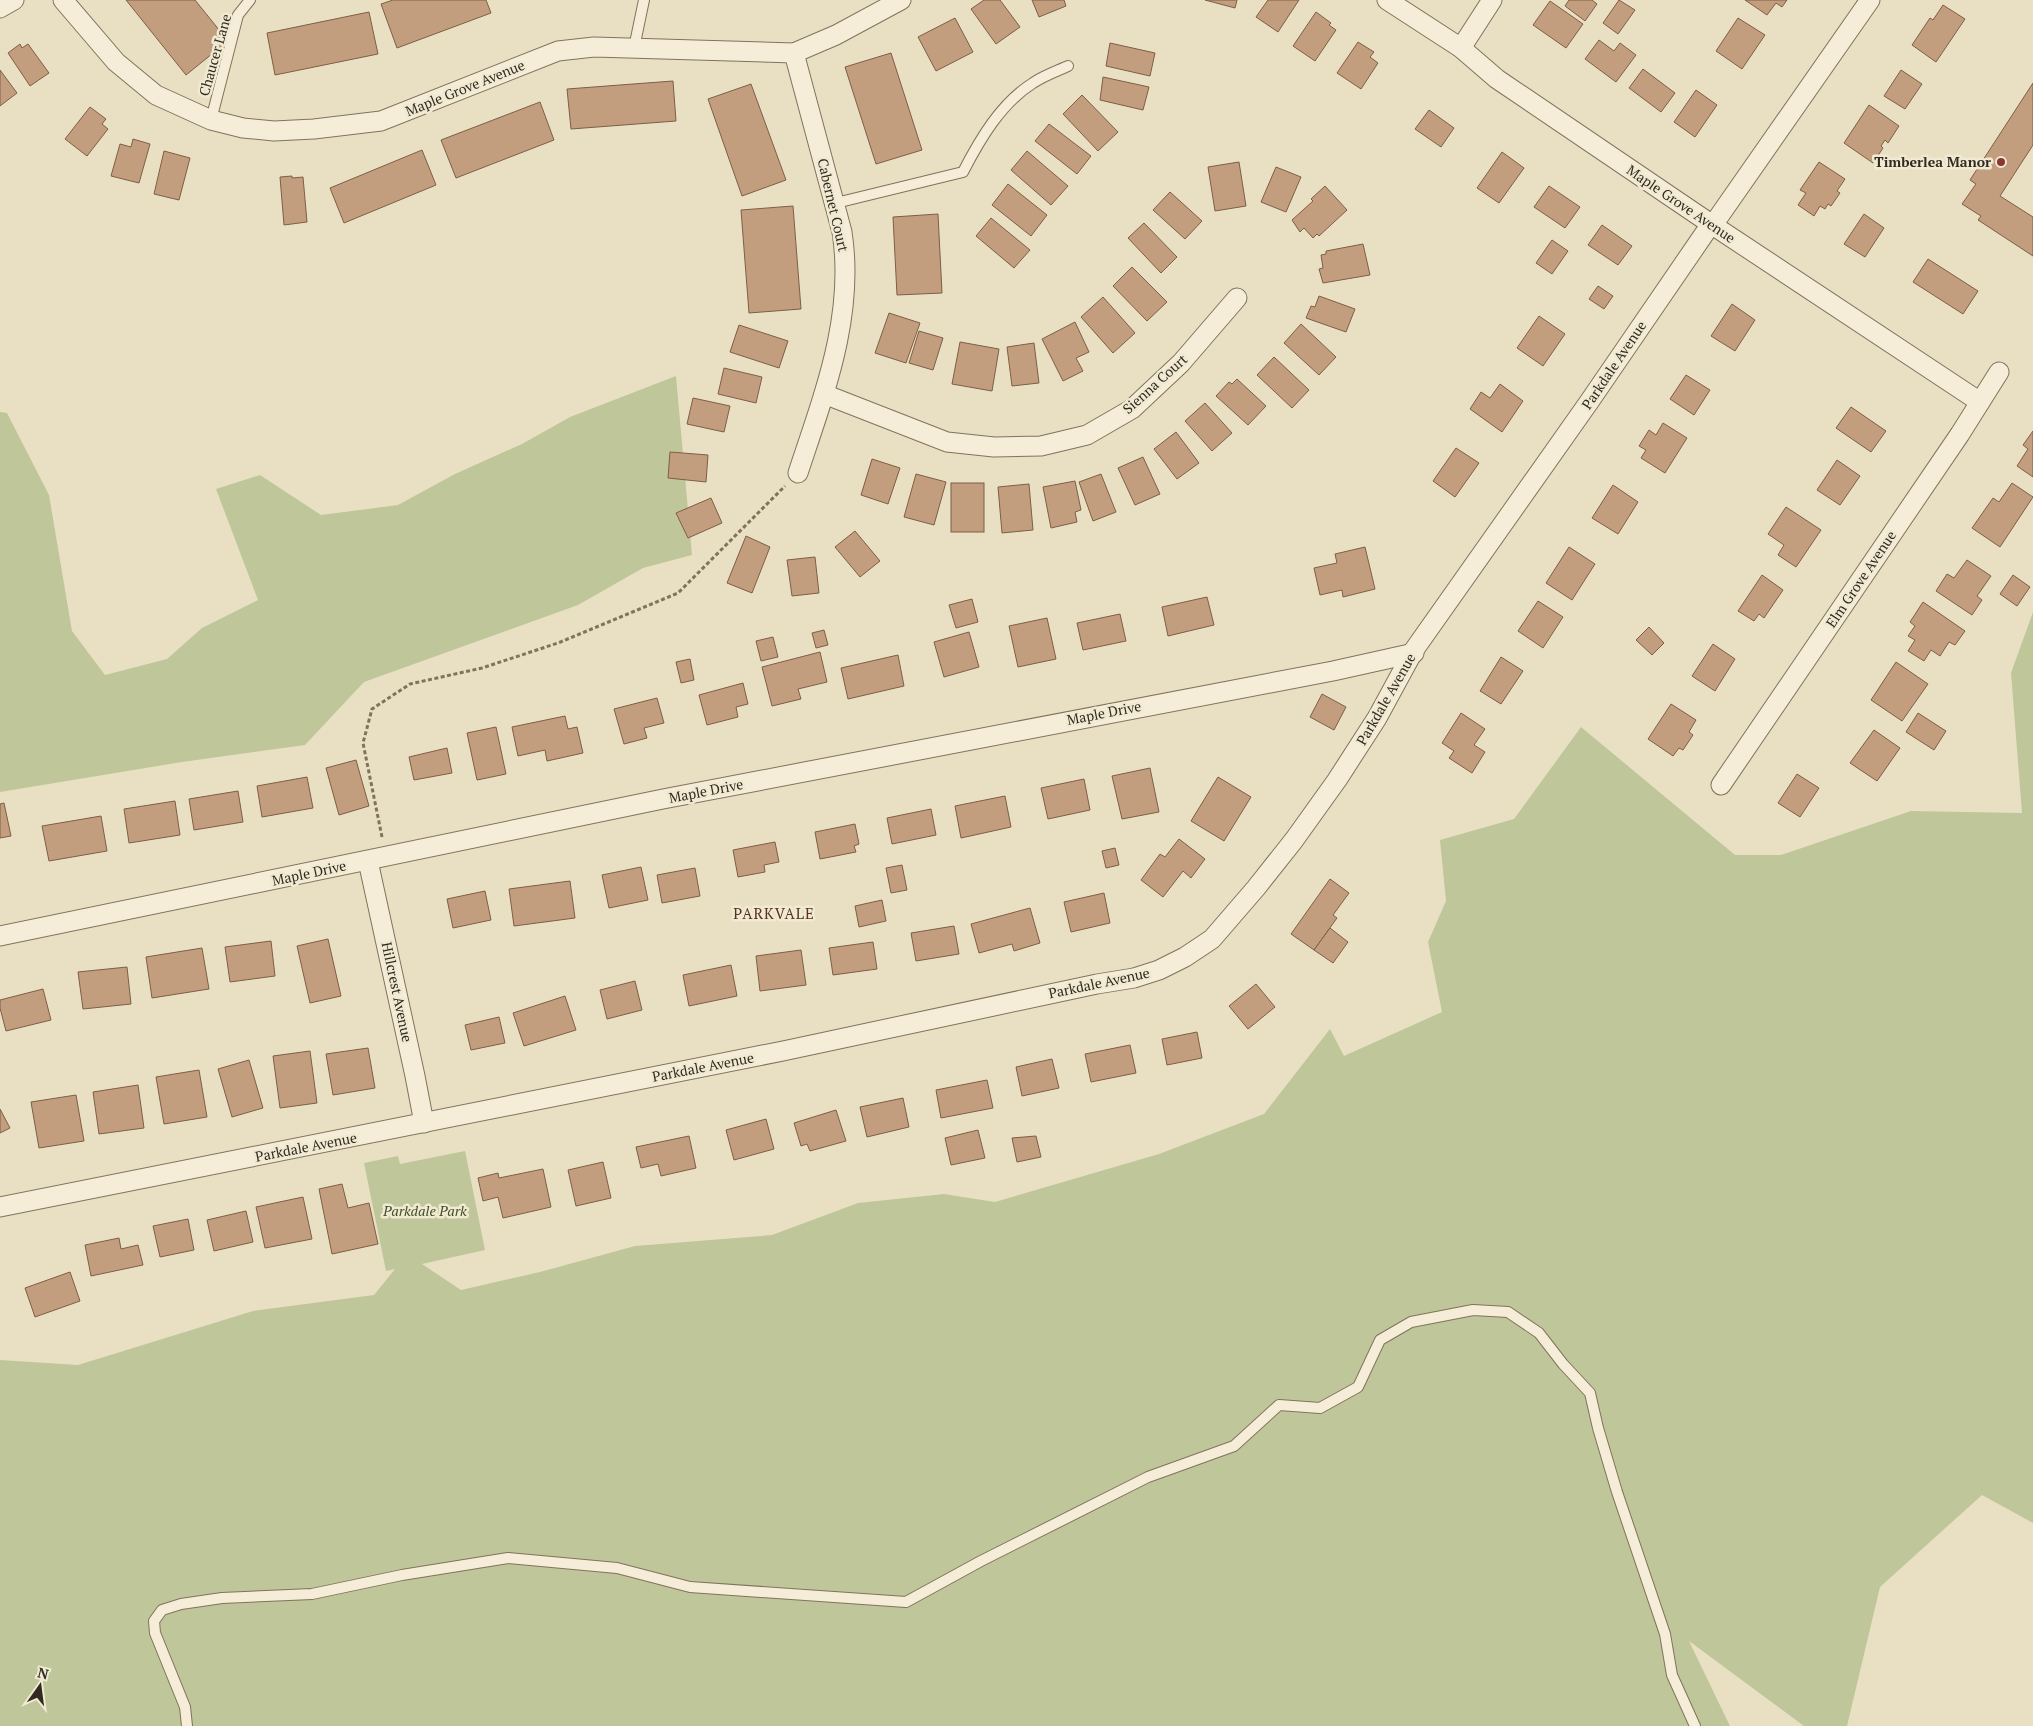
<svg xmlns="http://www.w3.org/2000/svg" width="2033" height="1726" viewBox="0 0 2033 1726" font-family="'PT Serif',serif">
	<rect width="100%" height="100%" fill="#e9e0c4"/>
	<g fill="#bfc69a">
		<path d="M676,376l16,179 -49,13 -65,37 -214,77 -59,63 -123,17 -182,30v-380l7,1 42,82 23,136 33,44 62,-16 35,-31 56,-28 -42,-111 44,-14 61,40 77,-10 57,-31 67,-30 48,-27z"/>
		<path d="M2033,612v911l-51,-28 -102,92 -33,139h-43l-115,-85 41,85h-1730v-366l78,5 175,-54 121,-16 21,-26 -9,2 -22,-108 34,-7 2,8 65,-13 20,99 -63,14 39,26 79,-18 95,-26 137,-11 86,-32 86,-9 51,8 164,-48 105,-40 66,-85 14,27 98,-44 -14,-70 18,-41 -6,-61 74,-21 67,-92 154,128h46l130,-44 111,2 -11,-140z"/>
	</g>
	<g fill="#c39e7e" stroke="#7e5e45">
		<path d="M126,0h69l33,41 -42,34z"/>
		<path d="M393,0h93l5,13 -94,35 -16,-44z"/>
		<path d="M984,0h16l20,27 -24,17 -25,-35z"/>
		<path d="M1032,0h32l2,6 -27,11z"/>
		<path d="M1205,0h32l-2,8z"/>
		<path d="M1268,0h31l-21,32 -22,-15z"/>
		<path d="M1569,0h23l5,4 -12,17 -20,-15z"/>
		<path d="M1619,0l16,10 -17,24 -15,-11z"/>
		<path d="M1745,0h42l-5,7 -6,-4 -9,12z"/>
		<path d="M1550,1l33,23 -17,24 -33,-23z"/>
		<path d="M1943,5l22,14 -29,43 -24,-17 18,-27 3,2z"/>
		<path d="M369,12l9,42 -103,21 -8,-42z"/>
		<path d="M1316,12l15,11 -2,2 7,5 -21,31 -22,-15z"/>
		<path d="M955,18l18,34 -37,19 -18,-34z"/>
		<path d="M1738,18l27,17 -23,34 -26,-18z"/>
		<path d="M1599,40l15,11 6,-8 16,12 -20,27 -31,-23z"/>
		<path d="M1358,42l16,10 -4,5 8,6 -17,26 -24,-16z"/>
		<path d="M1110,43l45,10 -5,23 -44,-10z"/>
		<path d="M20,44l2,4 6,-4 21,29 -19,13 -22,-33z"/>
		<path d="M891,53l31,97 -46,14 -31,-97z"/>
		<path d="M1643,69l32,24 -14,19 -32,-24z"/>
		<path d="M0,70l17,23 -17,13z"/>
		<path d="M1901,70l21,14 -17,25 -21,-13z"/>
		<path d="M1103,77l46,10 -6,23 -43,-10z"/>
		<path d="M673,81l3,40 -105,8 -4,-40z"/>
		<path d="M2033,83v62l-33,51 33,21v39l-55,-36 3,-4 -19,-12 14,-20 -6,-4z"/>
		<path d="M751,84l35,96 -44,16 -34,-97z"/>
		<path d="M1696,90l21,15 -22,32 -21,-15z"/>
		<path d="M1082,95l36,37 -20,19 -35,-37z"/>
		<path d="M540,102l14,38 -98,38 -15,-38z"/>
		<path d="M1869,105l30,21 -11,17 -3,-3 -4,6 2,2 -10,15 -29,-20z"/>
		<path d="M90,107l16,12 -4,5 6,5 -21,27 -22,-17z"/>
		<path d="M1429,110l25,18 -13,19 -26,-18z"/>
		<path d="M1049,124l42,32 -14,18 -42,-33z"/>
		<path d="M133,139l17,5 -11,39 -28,-7 9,-32 11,3z"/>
		<path d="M422,150l14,35 -92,38 -14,-35z"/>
		<path d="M164,151l26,7 -11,42 -25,-6z"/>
		<path d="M1027,151l41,35 -17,19 -40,-35z"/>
		<path d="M1502,152l22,16 -25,35 -22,-15z"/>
		<path d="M1239,162l7,44 -31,5 -7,-44z"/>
		<path d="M1819,162l26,17 -8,12 3,2 -9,13 -3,-2 -3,5 -5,-3 -6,10 -16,-11 8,-12 -6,-3z"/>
		<path d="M1276,167l25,10 -15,35 -25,-10z"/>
		<path d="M292,176v2l11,-1 4,45 -23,3 -4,-48z"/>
		<path d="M1008,184l39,31 -16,21 -39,-31z"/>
		<path d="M1325,186l22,24 -28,26 -2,-2 -4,4 -9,-10 -4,4 -8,-12 21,-19 -2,-2z"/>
		<path d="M1549,186l31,21 -15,21 -31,-21z"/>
		<path d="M1170,192l32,29 -17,18 -32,-29z"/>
		<path d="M793,206l8,103 -52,4 -8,-103z"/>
		<path d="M938,214l4,79 -45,2 -4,-78z"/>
		<path d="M1864,214l20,14 -19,29 -21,-13z"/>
		<path d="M991,218l39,32 -16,18 -38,-32z"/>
		<path d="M1144,223l33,34 -16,16 -33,-35z"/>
		<path d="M1602,225l30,21 -14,19 -30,-20z"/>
		<path d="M1552,240l16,11 -16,23 -16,-11z"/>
		<path d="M1363,244l7,31 -47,8 -4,-14 4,-1 -2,-13 5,-1v-3z"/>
		<path d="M1928,259l50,32 -15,23 -50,-32z"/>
		<path d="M1132,267l35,35 -20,19 -34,-35z"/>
		<path d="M1598,286l15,10 -9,13 -15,-10z"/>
		<path d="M1319,296l36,13 -9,23 -40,-14 5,-12 4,1z"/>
		<path d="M1103,297l32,36 -22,20 -32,-36z"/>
		<path d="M1732,304l23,16 -20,31 -24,-15z"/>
		<path d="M889,313l31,10 -14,40 -31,-10z"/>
		<path d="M1539,316l26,18 -22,32 -26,-18z"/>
		<path d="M1075,322l14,30 -13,6 7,13 -20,10 -21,-42z"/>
		<path d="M1301,324l35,33 -17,18 -35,-32z"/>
		<path d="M739,325l49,16 -9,27 -49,-16z"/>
		<path d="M919,331l24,7 -10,32 -24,-7z"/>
		<path d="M960,342l39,7 -7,42 -40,-7z"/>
		<path d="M1034,343l5,40 -27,3 -5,-39z"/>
		<path d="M1274,357l35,33 -17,18 -35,-33z"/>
		<path d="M724,368l38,9 -6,26 -38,-9z"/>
		<path d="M1686,375l24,15 -16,25 -24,-16z"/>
		<path d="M1237,379l29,27 -18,19 -32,-29 13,-14 3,2z"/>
		<path d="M1500,384l23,17 -21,31 -32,-23 11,-17 9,6z"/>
		<path d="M693,398l37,8 -6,26 -37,-8z"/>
		<path d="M1205,403l27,30 -20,18 -27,-30z"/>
		<path d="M1851,407l35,24 -15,21 -35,-24z"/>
		<path d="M1663,423l24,15 -22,35 -24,-15 5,-8 -7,-4 10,-16 7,5z"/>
		<path d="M2033,431v46l-16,-11 11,-17 -5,-4z"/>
		<path d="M1176,432l23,31 -22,16 -23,-30z"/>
		<path d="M1456,448l23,15 -24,34 -22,-16z"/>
		<path d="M670,452l38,3 -2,27 -38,-4z"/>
		<path d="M1143,457l17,37 -25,11 -17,-37z"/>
		<path d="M872,459l28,9 -12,36 -27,-9z"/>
		<path d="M1837,460l23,16 -20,29 -23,-15z"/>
		<path d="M916,474l30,8 -12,43 -30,-8z"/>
		<path d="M1101,474l15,38 -23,9 -14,-39z"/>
		<path d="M1075,481l6,29 -6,2 2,10 -26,6 -8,-41z"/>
		<rect x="951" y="483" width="33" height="49"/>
		<path d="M2012,483l21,14 -33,50 -28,-19 21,-30 6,4z"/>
		<path d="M1029,484l4,46 -31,3 -4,-46z"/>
		<path d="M1613,485l25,17 -20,32 -26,-16z"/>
		<path d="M711,498l11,25 -34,15 -12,-25z"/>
		<path d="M1786,507l35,23 -25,37 -18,-12 6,-10 -16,-11z"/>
		<path d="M855,531l25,30 -20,16 -25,-30z"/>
		<path d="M746,536l24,11 -18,46 -25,-10z"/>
		<path d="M1365,547l10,42 -32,8 -1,-7 -22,5 -6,-27 23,-5 -2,-9z"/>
		<path d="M1569,547l26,17 -23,36 -26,-17z"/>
		<path d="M815,557l4,36 -27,3 -5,-36z"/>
		<path d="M1967,560l24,16 -14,20 5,4 -10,15 -36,-24 11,-17 7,4z"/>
		<path d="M1762,575l21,15 -19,28 -5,-4 -5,7 -16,-10z"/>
		<path d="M2013,575l17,12 -13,19 -17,-12z"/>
		<path d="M1207,597l7,28 -46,11 -6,-29z"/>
		<path d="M972,599l6,23 -22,6 -7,-23z"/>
		<path d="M1538,601l25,16 -20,31 -25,-17z"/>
		<path d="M1923,602l42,29 -10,14 -6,-3 -9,14 -9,-6 -7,11 -16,-10 7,-11 -7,-4 7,-10 -5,-4z"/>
		<path d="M1120,614l6,27 -43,9 -6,-27z"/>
		<path d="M1047,618l9,41 -38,8 -9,-41z"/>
		<path d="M1649,627l15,16 -12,12 -16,-15z"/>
		<path d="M824,630l4,15 -12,3 -4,-15z"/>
		<path d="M969,632l10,35 -35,10 -10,-35z"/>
		<path d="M773,637l5,20 -17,4 -5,-20z"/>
		<path d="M1713,644l22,15 -20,32 -23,-15z"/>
		<path d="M820,652l7,30 -29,7 3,10 -29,7 -10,-39z"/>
		<path d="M898,655l6,31 -56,13 -7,-31z"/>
		<path d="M1501,657l22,14 -22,33 -21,-13z"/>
		<path d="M690,659l4,21 -13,3 -5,-21z"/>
		<path d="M1896,662l32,22 -26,37 -31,-21z"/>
		<path d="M743,683l5,21 -12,3 2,10 -31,8 -8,-30z"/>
		<path d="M1322,694l24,13 -12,23 -24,-13z"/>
		<path d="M657,698l7,25 -20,5 3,10 -23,6 -10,-35z"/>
		<path d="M1671,704l25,16 -7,12 4,3 -10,15 -4,-2 -6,8 -25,-17z"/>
		<path d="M1461,713l24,16 -11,16 11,7 -13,21 -23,-15 5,-7 -12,-8z"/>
		<path d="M1918,713l28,18 -12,19 -28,-18z"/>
		<path d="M565,716l3,13 9,-2 6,26 -36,8 -2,-11 -27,6 -6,-29z"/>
		<path d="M496,727l10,47 -29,6 -10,-47z"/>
		<path d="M1874,730l26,18 -23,33 -27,-18z"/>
		<path d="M447,748l5,25 -38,7 -5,-23z"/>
		<path d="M356,760l13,46 -30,9 -13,-47z"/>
		<path d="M1150,768l9,44 -37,7 -10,-43z"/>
		<path d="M1797,774l22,14 -19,29 -22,-14z"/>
		<path d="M307,777l6,31 -51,9 -5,-31z"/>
		<path d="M1218,777l33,20 -27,44 -33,-20z"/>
		<path d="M1084,779l6,31 -42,9 -7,-31z"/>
		<path d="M238,791l5,31 -49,8 -5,-31z"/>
		<path d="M1005,796l6,31 -50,11 -6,-32z"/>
		<path d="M175,801l5,34 -51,8 -5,-34z"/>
		<path d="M4,803l7,33 -11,2v-34z"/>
		<path d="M931,809l5,26 -44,9 -5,-26z"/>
		<path d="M101,816l6,35 -58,10 -7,-35z"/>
		<path d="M855,824l4,20 -5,2 2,6 -36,7 -5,-27z"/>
		<path d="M1179,839l26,20 -14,19 -8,-7 -20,26 -22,-17 19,-26 5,3z"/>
		<path d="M775,842l4,20 -15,3 1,7 -27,5 -5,-27z"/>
		<path d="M1115,848l4,17 -13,3 -4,-17z"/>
		<path d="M902,865l5,25 -16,3 -5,-25z"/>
		<path d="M641,867l7,33 -39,8 -7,-33z"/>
		<path d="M695,868l5,28 -38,7 -5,-28z"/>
		<path d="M1330,879l19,14 -16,22 4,3 -23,32 -23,-16z"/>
		<path d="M570,881l5,37 -61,8 -5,-37z"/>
		<path d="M485,891l6,29 -38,8 -6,-29z"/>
		<path d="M1104,893l6,30 -39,9 -7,-30z"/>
		<path d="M882,900l4,21 -27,6 -4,-21z"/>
		<path d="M1030,908l10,35 -26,8 -2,-7 -33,9 -8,-29z"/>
		<path d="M954,926l5,28 -43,7 -5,-28z"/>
		<path d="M1330,928l18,14 -15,21 -19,-13z"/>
		<path d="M328,939l13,57 -31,7 -13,-57z"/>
		<path d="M271,941l4,35 -45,6 -5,-35z"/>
		<path d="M873,942l4,27 -44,6 -4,-27z"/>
		<path d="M202,948l7,41 -57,9 -6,-41z"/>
		<path d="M801,950l5,35 -46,6 -4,-35z"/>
		<path d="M731,965l6,31 -48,10 -6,-31z"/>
		<path d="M127,967l4,37 -48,5 -5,-37z"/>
		<path d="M635,981l7,29 -35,9 -7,-29z"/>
		<path d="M1256,984l19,23 -27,22 -19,-23z"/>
		<path d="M43,989l8,31 -45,11 -6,-23v-8z"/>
		<path d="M565,996l11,34 -52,16 -11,-33z"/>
		<path d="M499,1017l6,26 -34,7 -6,-25z"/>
		<path d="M1197,1032l5,26 -35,7 -5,-26z"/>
		<path d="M1130,1045l6,28 -45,9 -6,-28z"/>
		<path d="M368,1048l7,40 -42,7 -7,-41z"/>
		<path d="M310,1051l7,52 -37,5 -7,-52z"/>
		<path d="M1052,1059l7,29 -37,8 -6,-29z"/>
		<path d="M249,1060l14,48 -31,9 -14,-48z"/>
		<path d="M199,1070l8,47 -43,7 -8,-47z"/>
		<path d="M987,1080l6,28 -52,10 -5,-28z"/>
		<path d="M138,1085l6,43 -45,6 -6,-42z"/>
		<path d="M76,1095l8,46 -45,7 -8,-46z"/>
		<path d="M903,1098l6,29 -42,10 -7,-30z"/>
		<path d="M0,1109l10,19 -10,5z"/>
		<path d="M836,1110l10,31 -36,10 -3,-7 -6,2 -7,-23z"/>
		<path d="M766,1119l8,30 -40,11 -8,-30z"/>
		<path d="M978,1130l7,28 -34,7 -6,-27z"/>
		<path d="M689,1136l7,32 -35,8 -3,-12 -17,4 -5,-21z"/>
		<path d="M1036,1136l5,21 -24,5 -5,-24z"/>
		<path d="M603,1162l8,36 -35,8 -8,-36z"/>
		<path d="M543,1169l8,38 -48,11 -5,-21 -15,4 -5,-23 20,-5 1,5z"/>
		<path d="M342,1184l6,24 21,-5 9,41 -46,10 -13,-65z"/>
		<path d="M303,1197l9,42 -47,9 -9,-41z"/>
		<path d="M246,1211l7,31 -39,9 -7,-31z"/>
		<path d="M188,1219l6,31 -34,7 -7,-31z"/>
		<path d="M119,1238l2,11 17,-4 5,20 -52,11 -6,-31z"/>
		<path d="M70,1272l10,29 -45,16 -10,-29z"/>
	</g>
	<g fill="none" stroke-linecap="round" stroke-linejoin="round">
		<g stroke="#82725d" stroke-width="12">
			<g id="service">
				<path d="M634,48l10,-48"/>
				<path d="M211,120l27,-105 12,-15"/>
				<path d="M833,197l7,5 123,-30c17,-33 38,-69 70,-89 10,-7 24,-12 35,-17"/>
				<path d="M187,1726l-2,-19 -30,-74 -1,-12 8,-11 19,-6 41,-6 90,-4 90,-19 106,-17 109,10 73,19 216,15 75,-41 167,-84 86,-31 45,-41 41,3 38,-21 22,-47 31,-18 62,-12 35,2 31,21 24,31 27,29 8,35 19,64 48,142 7,41 23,51"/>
			</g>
		</g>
		<g stroke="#82725d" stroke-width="21">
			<g id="minor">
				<path d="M63,0l53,62 40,33 55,25 32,8 31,3 40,-2 67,-8 177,-70 36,-4 200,6 42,-18 65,-35"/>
				<path d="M1387,0l74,48 36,31 214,145 269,178"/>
				<path d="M0,8l14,-8"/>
				<path d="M1461,48l31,-48"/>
				<path d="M794,53l48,179c13,84 -18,162 -44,241"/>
				<path d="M824,394l123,48 47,5 47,-1 46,-11 45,-26 49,-46 56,-65"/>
				<path d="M1721,785l239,-351 39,-62"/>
				<path d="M368,861l47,215 9,47"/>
				<path d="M0,936l663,-137 670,-128 81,-18"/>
				<path d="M0,1207l783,-156 314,-67 37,-6 25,-8 26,-13 27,-18 44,-51 38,-48 43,-60 40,-62 37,-68 175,-248 122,-178 4,-2 155,-222"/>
			</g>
		</g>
		<path stroke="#82725d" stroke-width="3" stroke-dasharray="4 2.5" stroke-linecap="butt" d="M382,837l-19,-94 9,-34 38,-25 72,-16 76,-25 120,-50 107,-107"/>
		<use href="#service" stroke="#f5edd7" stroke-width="10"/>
		<use href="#minor" stroke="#f5edd7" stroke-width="19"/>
	</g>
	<circle fill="#8a3733" stroke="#f1ead3" stroke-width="2" cx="2001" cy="162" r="5"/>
	<g text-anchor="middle" stroke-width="5" stroke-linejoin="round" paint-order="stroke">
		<g font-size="14" fill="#332a1f" stroke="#f1ead3">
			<text transform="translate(215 55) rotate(-74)" y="5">Chaucer Lane</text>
			<text transform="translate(465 88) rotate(-22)" y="5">Maple Grove Avenue</text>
			<text transform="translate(1681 204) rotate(34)" y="5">Maple Grove Avenue</text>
			<text transform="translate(833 205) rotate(77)" y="5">Cabernet Court</text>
			<text transform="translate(1614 365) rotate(-56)" y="5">Parkdale Avenue</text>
			<text transform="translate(1155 384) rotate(-42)" y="5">Sienna Court</text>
			<text transform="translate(1861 579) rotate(-56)" y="5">Elm Grove Avenue</text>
			<text transform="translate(1386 699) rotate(-60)" y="5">Parkdale Avenue</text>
			<text transform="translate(1104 713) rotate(-11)" y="5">Maple Drive</text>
			<text transform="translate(706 791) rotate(-11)" y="5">Maple Drive</text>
			<text transform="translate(309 873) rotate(-12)" y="5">Maple Drive</text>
			<text transform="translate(1099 983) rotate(-12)" y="5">Parkdale Avenue</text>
			<text transform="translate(397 992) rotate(78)" y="5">Hillcrest Avenue</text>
			<text transform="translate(703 1067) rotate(-11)" y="5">Parkdale Avenue</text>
			<text transform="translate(306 1147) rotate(-11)" y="5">Parkdale Avenue</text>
		</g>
		<g font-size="14" font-weight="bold" fill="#332a1f" stroke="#f1ead3" text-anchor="end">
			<text x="1991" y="167">Timberlea Manor</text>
		</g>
		<g font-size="14" font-style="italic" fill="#424e28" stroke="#f1ead3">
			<text x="425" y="1216">Parkdale Park</text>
		</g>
		<g font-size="15" letter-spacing="1" fill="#5b3123" stroke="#f1ead3">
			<text x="774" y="919">PARKVALE</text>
		</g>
	</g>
	<g transform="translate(40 1686) rotate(14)" stroke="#f1ead3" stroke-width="4" paint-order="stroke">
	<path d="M0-4L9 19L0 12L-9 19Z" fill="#332a1f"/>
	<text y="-8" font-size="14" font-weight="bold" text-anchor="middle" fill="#332a1f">N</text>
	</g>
</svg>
